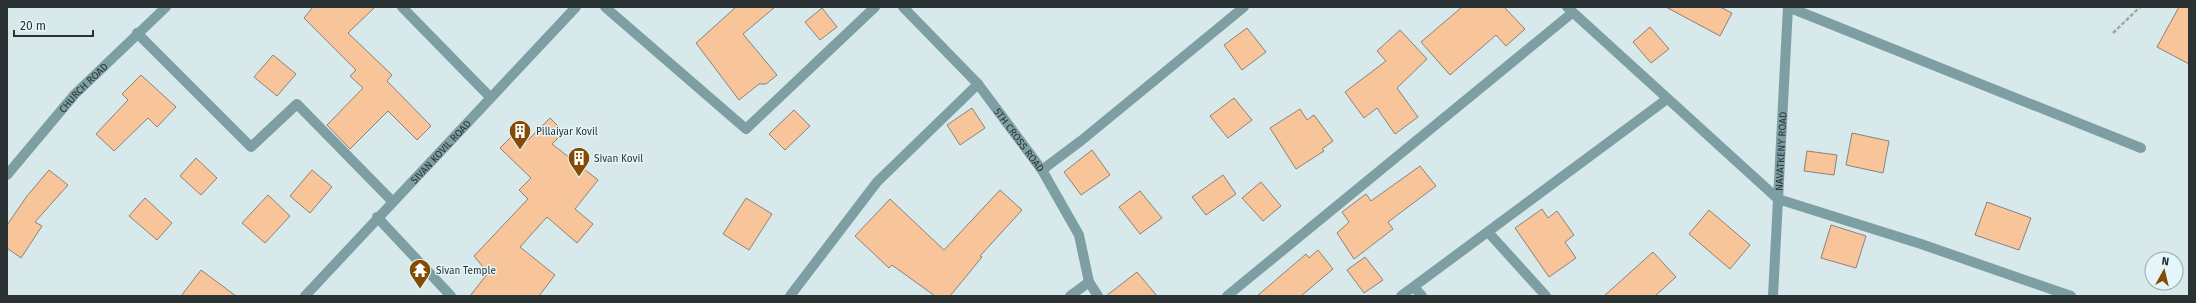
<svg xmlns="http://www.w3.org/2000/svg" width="2196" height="303" viewBox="0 0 2196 303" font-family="'Fira Sans',sans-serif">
	<rect width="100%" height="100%" fill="#d7e9eb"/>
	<g fill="#f8c499" stroke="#8d8278">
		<path d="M313,7h62l-27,26 44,42 -5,6 44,45 -14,14 -29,-29 -38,38 -23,-24 36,-37 -13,-12 6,-6 -52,-52z"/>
		<path d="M736,7h39l-32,27 34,41 -11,9h-7l-20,16 -43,-57z"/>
		<path d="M1462,7h42l21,22 -19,17 -10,-11 -46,40 -29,-33z"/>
		<path d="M1666,7h54l12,6 -12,23z"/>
		<path d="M2179,7h10v57l-32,-17z"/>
		<path d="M822,8l15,19 -17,13 -15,-18z"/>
		<path d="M1650,27l19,22 -18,14 -18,-21z"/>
		<path d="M1247,28l19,24 -24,18 -18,-25z"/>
		<path d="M1400,30l27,29 -30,29 21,29 -23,17 -18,-26 -13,10 -19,-26 41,-31 -9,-10z"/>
		<path d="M273,55l23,19 -19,22 -23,-19z"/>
		<path d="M141,75l35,32 -19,20 -9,-9 -34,33 -18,-17 32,-34 -6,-6z"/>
		<path d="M1234,98l18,22 -24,18 -18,-22z"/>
		<path d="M972,108l13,20 -25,17 -13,-20z"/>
		<path d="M1300,109l7,11 7,-5 19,26 -11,8 2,2 -28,18 -26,-41z"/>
		<path d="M794,110l16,16 -25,24 -16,-16z"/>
		<path d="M550,118l14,14 -12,12 46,36 -23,29 18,15 -16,19 -30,-26 -27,30 35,28 -16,21h-69l18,-23 -14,-17 54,-57 -9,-9 12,-12 -31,-30 17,-17 10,10z"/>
		<path d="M1852,133l37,8 -6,32 -37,-8z"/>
		<path d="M1092,150l18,25 -29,20 -17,-23z"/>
		<path d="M1807,151l30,4 -3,20 -30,-4z"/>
		<path d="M196,158l21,20 -16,17 -21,-19z"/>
		<path d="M1420,166l16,20 -48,36 5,7 -39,30 -17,-26 12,-11 -7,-10 24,-18 5,7z"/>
		<path d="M49,170l19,15 -33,37 7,4 -21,32 -14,-10v-23l20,-29z"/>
		<path d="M312,170l20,17 -22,26 -20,-17z"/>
		<path d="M1223,175l13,19 -30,21 -14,-18z"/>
		<path d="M1261,182l20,24 -18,15 -21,-23z"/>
		<path d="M1000,190l22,20 -42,46 2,1 -32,39h-15l-43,-31 -3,3 -34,-32 35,-37 54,51z"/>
		<path d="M1140,191l22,27 -22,16 -21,-27z"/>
		<path d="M268,195l22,21 -25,27 -23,-20z"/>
		<path d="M145,198l27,25 -15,17 -28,-24z"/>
		<path d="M746,198l26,16 -23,36 -26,-16z"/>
		<path d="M1987,202l44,16 -12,32 -44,-15z"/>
		<path d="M1542,209l6,9 9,-7 17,24 -9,7 11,16 -27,19 -34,-49z"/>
		<path d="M1709,210l41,35 -20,24 -41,-35z"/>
		<path d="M1831,225l35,11 -10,32 -35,-10z"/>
		<path d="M1318,250l15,19 -32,27h-44l49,-42 3,4z"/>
		<path d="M1653,252l23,25 -21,19h-51z"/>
		<path d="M1365,257l18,23 -19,13 -17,-23z"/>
		<path d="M201,270l35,26h-55z"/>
		<path d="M1137,272l20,24h-51z"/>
	</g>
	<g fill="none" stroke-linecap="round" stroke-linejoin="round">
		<path stroke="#9caaac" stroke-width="2.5" stroke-dasharray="4 2" stroke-linecap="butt" d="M2113,33l27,-26"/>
		<g stroke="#7d9ea3" stroke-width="10">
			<path d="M402,7l88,90"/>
			<path d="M605,7l141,122 129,-122"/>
			<path d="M137,33l114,114 46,-43 95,97"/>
			<path d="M377,217l74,79"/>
			<path d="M1227,296l345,-283"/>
		</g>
		<g stroke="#7d9ea3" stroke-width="10">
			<path id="s1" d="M903,7l75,77 64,86 37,65 10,47 9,14"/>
			<path d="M1567,7l211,192 143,45 150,52"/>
			<path d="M1788,7l353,141"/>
			<path d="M1042,170l40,-30 162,-133"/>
			<path id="s2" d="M7,175l68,-81 91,-87"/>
			<path d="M1488,232l58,64"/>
			<path d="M1414,287l8,9"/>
			<path id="s3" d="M305,296l271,-289"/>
			<path d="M790,296l87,-114 101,-98"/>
			<path d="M1070,296l19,-14"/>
			<path d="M1401,296l266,-197"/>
			<path id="s4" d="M1773,296l15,-289"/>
		</g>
	</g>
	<defs>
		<g id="building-pin" transform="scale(1.15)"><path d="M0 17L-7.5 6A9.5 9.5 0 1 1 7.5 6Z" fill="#854a03" stroke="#e4f6f9"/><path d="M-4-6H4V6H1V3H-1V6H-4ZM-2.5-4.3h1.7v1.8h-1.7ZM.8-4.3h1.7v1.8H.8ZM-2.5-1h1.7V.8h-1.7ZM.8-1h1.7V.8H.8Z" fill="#fff"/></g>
		<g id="temple-pin" transform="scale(1.15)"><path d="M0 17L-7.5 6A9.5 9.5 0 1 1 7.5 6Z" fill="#854a03" stroke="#e4f6f9"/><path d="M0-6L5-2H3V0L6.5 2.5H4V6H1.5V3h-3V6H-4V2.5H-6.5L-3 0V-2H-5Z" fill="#fff"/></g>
	</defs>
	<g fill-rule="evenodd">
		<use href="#building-pin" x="520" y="131"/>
		<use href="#building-pin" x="579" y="158"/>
		<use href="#temple-pin" x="420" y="270"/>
	</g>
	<g text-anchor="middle" stroke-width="3" stroke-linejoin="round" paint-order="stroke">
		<g font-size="10" fill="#2b3233" stroke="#e4f6f9">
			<text dy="4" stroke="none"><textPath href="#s2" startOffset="116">CHURCH ROAD</textPath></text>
			<text dy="4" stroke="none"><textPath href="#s1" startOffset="177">5TH CROSS ROAD</textPath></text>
			<text dy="4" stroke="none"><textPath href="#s3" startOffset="198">SIVAN KOVIL ROAD</textPath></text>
			<text dy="4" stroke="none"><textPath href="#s4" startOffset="145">NAVATKENY ROAD</textPath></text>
		</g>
		<g font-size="10" fill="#2b3233" stroke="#e4f6f9" text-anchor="start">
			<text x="536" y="135">Pillaiyar Kovil</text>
			<text x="594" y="162">Sivan Kovil</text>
			<text x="436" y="274">Sivan Temple</text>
		</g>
	</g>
	<rect width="2196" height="303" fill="none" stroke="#2b3233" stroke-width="16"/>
	<g transform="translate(2164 271) rotate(8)"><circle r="19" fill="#e4f6f9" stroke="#9aa8aa"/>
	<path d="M0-3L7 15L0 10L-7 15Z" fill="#854a03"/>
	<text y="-6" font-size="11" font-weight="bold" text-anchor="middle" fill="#2b3233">N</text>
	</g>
	<path d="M14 30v6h79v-6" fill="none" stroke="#2b3233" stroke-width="2"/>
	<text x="20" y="30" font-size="12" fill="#2b3233" stroke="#e4f6f9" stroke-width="3" paint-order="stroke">20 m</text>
</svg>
